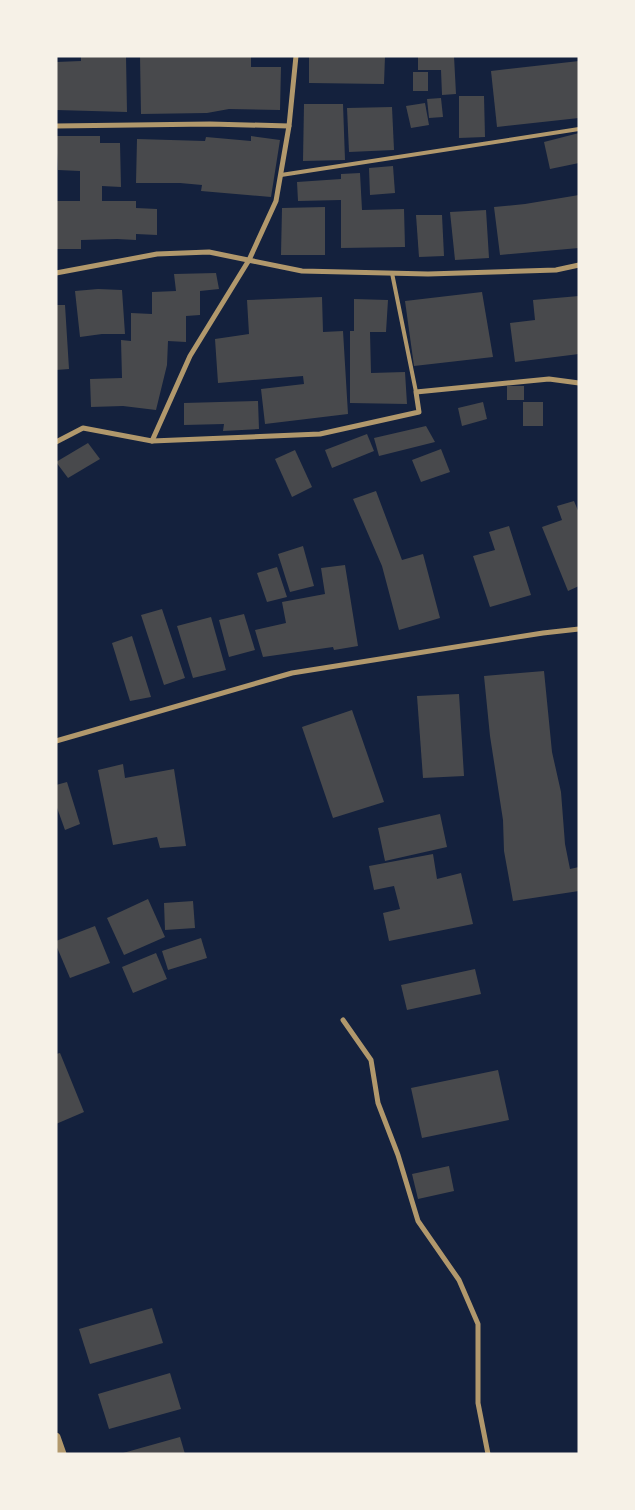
<svg xmlns="http://www.w3.org/2000/svg" width="635" height="1510" viewBox="0 0 635 1510" font-family="Arial,sans-serif">
	<rect width="100%" height="100%" fill="#14213d"/>
	<g fill="#48494c">
		<path d="M81,56h45l1,56 -71,-2v-48l25,-1z"/>
		<path d="M140,56h111v11h30l-1,43 -51,-1 -22,4 -66,1z"/>
		<path d="M309,56h76l-1,28 -75,-1z"/>
		<path d="M418,56h36l2,38 -14,1 -1,-25h-23z"/>
		<path d="M579,61v57l-82,9 -6,-56z"/>
		<rect x="413" y="72" width="15" height="19"/>
		<path d="M459,96h25l1,41 -26,1z"/>
		<path d="M441,98l2,19 -14,1 -2,-19z"/>
		<path d="M425,103l4,22 -18,3 -5,-22z"/>
		<path d="M304,104h39l2,56 -42,1z"/>
		<path d="M392,107l2,43 -45,2 -2,-44z"/>
		<path d="M579,133v30l-29,6 -6,-27z"/>
		<path d="M56,136h44v7h20l1,44 -19,-1v15h34v7l21,1v26l-21,-1v6l-19,-1 -36,1v9h-25v-48h24v-30l-22,-1z"/>
		<path d="M251,136l29,4 -9,57 -70,-6 1,-6 -22,-2h-44l1,-44 68,2 1,-4 45,4z"/>
		<path d="M393,166l2,27 -25,2 -1,-27z"/>
		<path d="M360,173l2,37 42,-1 1,38 -64,1v-48l-43,1 -1,-19 44,-3v-5z"/>
		<path d="M579,195v53l-79,7 -6,-48 31,-3z"/>
		<path d="M325,207v48h-44l1,-47z"/>
		<path d="M486,210l3,48 -34,2 -5,-48z"/>
		<path d="M416,215h26l2,41 -25,1z"/>
		<path d="M216,273l3,16 -19,2v24l-14,1v26l-18,-1 -1,24 -11,45 -33,-4 -32,1 -1,-28 32,-1 -1,-38 10,1v-28l21,1v-22l24,-1 -2,-17z"/>
		<path d="M98,289l24,1 3,44h-23l-22,3 -5,-46z"/>
		<path d="M482,292l11,65 -79,9 -9,-65z"/>
		<path d="M579,296v58l-64,8 -5,-39 25,-3 -2,-20z"/>
		<path d="M322,297l1,35 20,-1 5,83 -83,10 -4,-35 43,-5 -1,-8 -85,7 -3,-44 34,-5 -2,-34z"/>
		<path d="M354,299l34,1 -2,32h-16l1,41 34,-1 2,32 -57,-1v-72h4z"/>
		<path d="M56,305h9l4,64 -13,1z"/>
		<rect x="507" y="386" width="17" height="14"/>
		<path d="M258,401l1,28 -36,2 1,-7 -40,1v-22z"/>
		<path d="M483,402l4,17 -25,7 -4,-18z"/>
		<rect x="523" y="402" width="20" height="24"/>
		<path d="M426,426l9,16 -56,14 -5,-18z"/>
		<path d="M367,434l7,17 -42,17 -7,-18z"/>
		<path d="M88,443l12,16 -32,19 -12,-16z"/>
		<path d="M441,449l9,23 -29,10 -9,-22z"/>
		<path d="M295,450l17,37 -20,10 -17,-38z"/>
		<path d="M376,491l26,69 21,-6 17,64 -41,12 -17,-64 -29,-67z"/>
		<path d="M574,501l5,12v73l-11,5 -26,-64 20,-7 -5,-14z"/>
		<path d="M509,526l22,69 -41,12 -17,-51 22,-6 -6,-18z"/>
		<path d="M303,546l11,40 -24,6 -12,-38z"/>
		<path d="M345,565l13,81 -24,4 -1,-3 -70,10 -8,-27 31,-7 -4,-21 43,-8 -4,-26z"/>
		<path d="M277,567l10,30 -20,5 -10,-29z"/>
		<path d="M162,609l23,69 -21,7 -23,-70z"/>
		<path d="M244,614l11,36 -26,7 -10,-37z"/>
		<path d="M211,617l15,53 -33,8 -16,-52z"/>
		<path d="M132,636l19,61 -21,4 -18,-58z"/>
		<path d="M544,671l8,81 9,40 4,52 5,25 9,-2v24l-66,10 -9,-50 -1,-31 -13,-84 -6,-60z"/>
		<path d="M459,694l5,82 -41,2 -6,-82z"/>
		<path d="M352,710l32,92 -51,16 -31,-91z"/>
		<path d="M123,764l2,14 49,-9 12,77 -26,2 -3,-11 -44,8 -15,-75z"/>
		<path d="M67,782l13,42 -15,6 -9,-25v-20z"/>
		<path d="M440,814l7,33 -62,14 -7,-33z"/>
		<path d="M433,854l4,25 24,-6 12,51 -84,17 -6,-28 17,-4 -6,-23 -20,4 -5,-24z"/>
		<path d="M148,899l17,38 -41,18 -17,-37z"/>
		<path d="M193,901l2,27 -30,2 -1,-27z"/>
		<path d="M95,926l15,37 -40,15 -14,-33v-4z"/>
		<path d="M201,938l6,20 -39,12 -6,-19z"/>
		<path d="M156,953l11,26 -34,14 -11,-26z"/>
		<path d="M475,969l6,25 -74,16 -6,-25z"/>
		<path d="M60,1053l24,59 -28,12v-70z"/>
		<path d="M498,1070l11,50 -87,18 -11,-50z"/>
		<path d="M449,1166l5,25 -36,8 -6,-25z"/>
		<path d="M152,1308l11,35 -73,21 -11,-35z"/>
		<path d="M170,1373l11,36 -72,20 -11,-35z"/>
		<path d="M180,1437l5,17h-62v-1z"/>
	</g>
	<g fill="none" stroke-linecap="round" stroke-linejoin="round">
		<g stroke="#b1986c" stroke-width="4">
			<path d="M281,175l298,-46"/>
			<path d="M392,273l24,119"/>
		</g>
		<g stroke="#b1986c" stroke-width="5">
			<path d="M56,126l154,-2 79,2"/>
			<path d="M56,273l101,-19 52,-2 93,19 126,3 128,-4 23,-5"/>
			<path d="M152,441l38,-85 59,-96 27,-59 13,-75 7,-70"/>
			<path d="M56,442l27,-14 69,13 168,-7 99,-22 -3,-20 133,-13 30,4"/>
			<path d="M56,741l236,-68 251,-40 36,-4"/>
			<path d="M343,1020l28,40 7,43 20,52 20,66 41,59 19,44v79l10,51"/>
		</g>
		<path stroke="#b1986c" stroke-width="9" d="M56,1437l6,17"/>
	</g>
	<rect width="635" height="1510" fill="none" stroke="#f6f1e7" stroke-width="115"/>
</svg>
